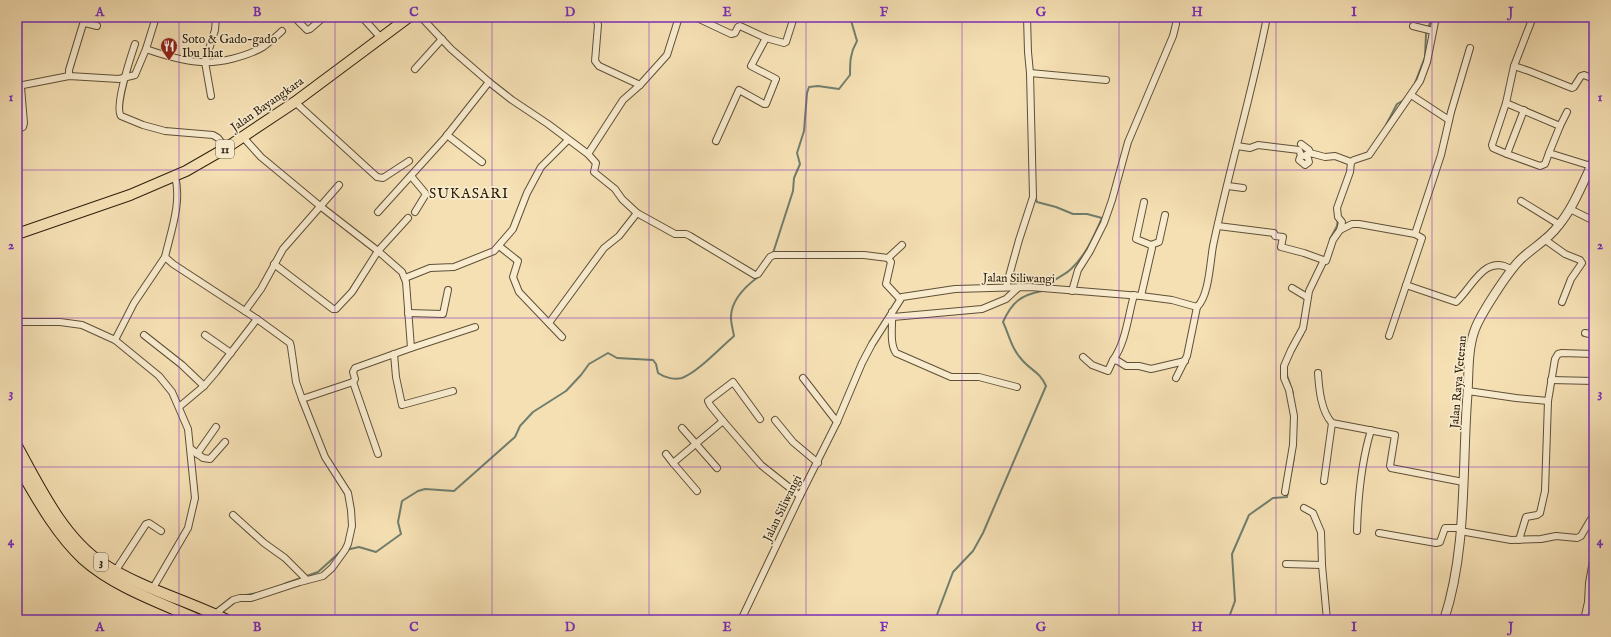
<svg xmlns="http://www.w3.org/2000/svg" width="1611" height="637" viewBox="0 0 1611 637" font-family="'IM FELL English',serif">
	<rect width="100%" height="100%" fill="#f5e0b4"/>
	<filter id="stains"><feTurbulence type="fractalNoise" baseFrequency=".005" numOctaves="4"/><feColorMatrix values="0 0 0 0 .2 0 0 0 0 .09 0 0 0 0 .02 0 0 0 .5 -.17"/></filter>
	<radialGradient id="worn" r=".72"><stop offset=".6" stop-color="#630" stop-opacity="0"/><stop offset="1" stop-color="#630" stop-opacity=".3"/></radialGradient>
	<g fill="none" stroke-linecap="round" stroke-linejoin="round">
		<g stroke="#707e6d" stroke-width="2">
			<path d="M1415,83l10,-26 1,-23 6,-17"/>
			<path d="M1028,108v-12"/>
			<path d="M1386,125l11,-21 7,-4"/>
			<path d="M1035,196l2,6 19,5 17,7h14l15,4c-8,18 -16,37 -31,51 -7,7 -17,9 -22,17"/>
			<path d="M1330,239l7,-13 1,-7"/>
			<path d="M773,253l20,-62 1,-13 6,-14 -3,-11 7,-22 3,-38 2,-6 9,-1 21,3 11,-14c0,-13 0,-22 7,-34l-7,-24"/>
			<path d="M1307,319l2,-14"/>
			<path d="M1293,352l10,-18"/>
			<path d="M1286,372l7,21"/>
			<path d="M1290,478l4,-21"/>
			<path d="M346,550l13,-3 17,5 25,-18 -3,-12 4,-21 16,-10 7,-2 29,2 61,-54 5,-11 13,-14 33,-21 15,-16 8,-11 19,-11 9,5 36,2 3,4 2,9c7,5 17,7 24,5 16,-6 38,-30 52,-42 -1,-6 -3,-12 -3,-19 0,-16 15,-31 27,-40"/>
			<path d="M284,584l34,-12 22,-20"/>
			<path d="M246,595l11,-2"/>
			<path d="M935,620l18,-48 20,-21 10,-18 63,-147c-6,-14 -14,-15 -23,-25 -12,-13 -13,-24 -20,-39 9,-20 18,-27 39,-31"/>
			<path d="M1228,620l7,-19 -3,-47 17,-39 24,-17 14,-1 1,-7"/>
		</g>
		<g stroke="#5f5037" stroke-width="8">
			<g id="minor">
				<path d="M294,17l13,13 3,-1 14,-12"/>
				<path d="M362,17l19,21"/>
				<path d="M421,17l30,32 38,33 23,18 36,24 40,30 8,9 -2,9 21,17 7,10 15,14 38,21h11l4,2 65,39 3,-1 12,-17 4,-2h90l24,3 3,4 -5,22 14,15"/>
				<path d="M592,17l5,4 1,4 -3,36 4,5 41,19"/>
				<path d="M695,17l36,17 4,-1 3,-6 2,-1 26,12 18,5 2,-1 8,-25"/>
				<path d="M1413,26l20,5"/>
				<path d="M135,44c-4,12 -21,63 -14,72l22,9 22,6 48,4 5,3 8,10"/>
				<path d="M146,49c17,6 36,12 55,13 17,2 47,-6 62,-15 7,-5 13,-10 19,-16"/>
				<path d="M1514,66l15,5 43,17 2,-1 7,-11 3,-1 10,4"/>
				<path d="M415,69l27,-30"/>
				<path d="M1030,73l76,7"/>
				<path d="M69,76v-6l14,-46 2,-1 12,3"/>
				<path d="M1411,95l38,25"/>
				<path d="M211,96l-6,-34 10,-32 1,-13"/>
				<path d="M295,102l82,75 6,1 26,-17"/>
				<path d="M1506,103l54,23 -11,27"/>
				<path d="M1524,110l-17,44 33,12 5,-2 4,-11 42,13"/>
				<path d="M1560,126l7,-14"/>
				<path d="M17,130l6,-3 1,-4 -3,-36 2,-2 46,-9 50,3 16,-4 11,-26 10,-32"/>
				<path d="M447,135l35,27"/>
				<path d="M243,137l18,20 59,49 58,45 24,21 4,10 5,66 -56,20 -2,4 2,7 -2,3 -51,17"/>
				<path d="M716,141l23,-51 25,14h2l10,-25 -25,-13 15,-28"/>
				<path d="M1301,144l8,6 1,3"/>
				<path d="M1237,146l13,2 8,-3 41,5 2,5 3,1 6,-3 15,4 10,-1 16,6"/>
				<path d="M588,154l35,-54 17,-15 27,-30 12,-38"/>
				<path d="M1507,154l-14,-6 -1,-3 14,-42 8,-37 19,-49"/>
				<path d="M1301,155l-2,5 6,5 4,-3 -2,-7"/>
				<path d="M175,176c7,26 -4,55 -10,81l8,7 84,55 33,24 1,4 5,35 6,17 23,58 23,36 3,17 1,16 -4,18 -3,6 -13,18 -9,8 -23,6 -49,16h-11l-7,2 -18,14"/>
				<path d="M411,176l15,18 -11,18"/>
				<path d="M1228,186l15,2"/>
				<path d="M1521,201l39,24"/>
				<path d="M1570,209l24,12"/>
				<path d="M378,212l66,-73 45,-57"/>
				<path d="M1218,226l56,7 1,3 8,1 -2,10 23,6 22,8 7,-21 7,-10"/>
				<path d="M1415,234l26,-79 10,-43 19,-64"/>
				<path d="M1544,239l21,15 15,6 2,3 -11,16 -9,23"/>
				<path d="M1151,245l8,-3 6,-27"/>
				<path d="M499,246l19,15 -5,16 6,15 43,45"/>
				<path d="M888,258l14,-13"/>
				<path d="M274,264l59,45h3l16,-17 26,-41 30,-33"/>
				<path d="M405,278l25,-10 24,-1 40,-16 19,-22 14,-36 14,-26 27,-27"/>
				<path d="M1406,285l50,17c16,-14 29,-50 56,-32"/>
				<path d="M1006,287l13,-47 14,-43 -3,-124 -2,-21 -1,-35"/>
				<path d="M1292,288l15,9"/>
				<path d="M1072,291l6,-21 12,-19 14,-28 8,-23 16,-58 45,-106 3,-12v-7"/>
				<path d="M1141,296l11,-48 -1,-3 -15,-6 8,-37"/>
				<path d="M245,311l16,-22 22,-40 56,-64"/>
				<path d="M892,312c1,12 -3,31 4,41l55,24h28l38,10"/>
				<path d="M408,313l35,1 5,-24"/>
				<path d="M893,317l89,-8 24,-10 13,-12"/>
				<path d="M17,322h43l22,3 33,15 44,36 13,16 16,37 7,69 -7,30 -35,60"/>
				<path d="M549,323l55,-75 15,-12 18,-23"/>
				<path d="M1585,333l9,2"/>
				<path d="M144,335l38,30 22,21"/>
				<path d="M205,335l26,18"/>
				<path d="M1389,336l33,-98 -7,-4 -56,-10h-7l-12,6 2,-8 -4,-5 -1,-9 13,-36 1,-10 3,-2 15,-5 51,-74 7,-19 9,-45"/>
				<path d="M115,340l19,-37 31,-46"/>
				<path d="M411,348l64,-21"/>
				<path d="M394,354l2,23 6,28 51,-14"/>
				<path d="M1083,357l9,8 16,6 5,-11 5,1 8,5h13l12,3 34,-8"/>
				<path d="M1113,360c13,-18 15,-44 21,-65"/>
				<path d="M1318,373c1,16 3,38 14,50l63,12 -5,31 1,2 72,14"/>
				<path d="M803,378l34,44"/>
				<path d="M1176,378l11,-22 10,-49"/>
				<path d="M1551,380l43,1"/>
				<path d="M353,382l25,72"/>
				<path d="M1468,391l48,7 32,3"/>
				<path d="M179,407l25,-21 12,-14 41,-53"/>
				<path d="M775,420l18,22 25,21"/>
				<path d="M723,421l-13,-16 -2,-4 25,-19 27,37"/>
				<path d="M682,428l35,40"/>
				<path d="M191,449l12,9 7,1 15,-17"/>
				<path d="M197,454l19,-27"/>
				<path d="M666,454l7,9"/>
				<path d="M1324,481l8,-58"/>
				<path d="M697,491l-24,-28 50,-42 38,44 39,31"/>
				<path d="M1285,492l8,-47 1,-29 -5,-26 -5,-12v-12l7,-16 12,-22 6,-37 15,-31"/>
				<path d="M1304,508l9,5 8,19 1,33 5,55"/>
				<path d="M233,515l31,28 21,15 22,22"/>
				<path d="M1357,531c1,-35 4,-68 14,-101"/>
				<path d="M1460,531l51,9 30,-1 15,-3 21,2 4,-2 13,-22"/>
				<path d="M1379,533l57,10 4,-1 5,-14h16"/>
				<path d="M1519,540l7,-23 11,-2 3,-2 5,-22 3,-90 7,-42 3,-5 4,-1 32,1"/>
				<path d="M1286,564l36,1"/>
				<path d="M116,570l30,-46 3,-1 12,8"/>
				<path d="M741,620l59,-124 37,-74 25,-59 10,-19 30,-47 53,-8 75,-2 111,9 31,4 25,7c12,-11 13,-44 16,-61 16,-77 39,-152 54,-229"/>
				<path d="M1584,620l4,-18 1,-19 5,-28"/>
			</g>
		</g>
		<g stroke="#5f5037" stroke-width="10">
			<path id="tertiary" d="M1444,620c23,-70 18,-147 23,-219 2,-23 0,-48 7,-69 5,-16 34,-60 46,-72 12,-12 28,-20 38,-34 16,-19 25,-44 36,-66"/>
		</g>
		<g stroke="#2d200d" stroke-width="12">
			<g id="primary">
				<path d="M17,446c22,40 46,91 85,117 38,25 84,37 125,57"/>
				<path d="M17,464c19,33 38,69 66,95 31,28 78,44 116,61"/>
			</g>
		</g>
		<g stroke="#2d200d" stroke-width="12">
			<path id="trunk" d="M17,234l113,-39 56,-24 40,-23 69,-46 114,-85"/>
		</g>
		<use href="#minor" stroke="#f8ebce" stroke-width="6"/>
		<use href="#tertiary" stroke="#f8ebce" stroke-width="8"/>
		<use href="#primary" stroke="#f5e0b4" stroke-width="10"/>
		<use href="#trunk" stroke="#f5e0b4" stroke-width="10"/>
	</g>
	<path fill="none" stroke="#7b2cbf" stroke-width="1" stroke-opacity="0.55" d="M179,17v603M335,17v603M492,17v603M649,17v603M806,17v603M962,17v603M1119,17v603M1276,17v603M1432,17v603M17,170h1577M17,318h1577M17,467h1577"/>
	<defs>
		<g id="restaurant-pin" transform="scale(0.9)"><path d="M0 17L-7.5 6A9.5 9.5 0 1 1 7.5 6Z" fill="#8f2418" stroke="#f8ebce"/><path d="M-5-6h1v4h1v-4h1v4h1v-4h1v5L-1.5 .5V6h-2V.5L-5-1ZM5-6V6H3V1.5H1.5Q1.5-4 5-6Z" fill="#fff"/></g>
	</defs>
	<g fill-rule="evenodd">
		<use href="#restaurant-pin" x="169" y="46"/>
	</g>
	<g text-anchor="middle" stroke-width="3.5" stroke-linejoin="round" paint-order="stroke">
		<g fill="#f8ebce" stroke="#6a5d47" stroke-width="1">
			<rect x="216" y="140" width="18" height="18" rx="3"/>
			<rect x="94" y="553" width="14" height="18" rx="3"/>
		</g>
		<g font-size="11" font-weight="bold" fill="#2d200d">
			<text x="225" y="153">11</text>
			<text x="101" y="566">3</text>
		</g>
		<g font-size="12" fill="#2d200d" stroke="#f8ebce" text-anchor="start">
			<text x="182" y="43">Soto &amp; Gado-gado<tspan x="182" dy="14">Ibu Ihat</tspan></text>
		</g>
		<g font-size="12" fill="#2d200d" stroke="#f8ebce">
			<text transform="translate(267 104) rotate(-35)" y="4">Jalan Bayangkara</text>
			<text transform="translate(1019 278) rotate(1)" y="4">Jalan Siliwangi</text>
			<text transform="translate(1458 382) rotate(-85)" y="4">Jalan Raya Veteran</text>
			<text transform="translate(782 508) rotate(-64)" y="4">Jalan Siliwangi</text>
		</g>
		<g font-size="14" letter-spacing="1" fill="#2d200d" stroke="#f8ebce">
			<text x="469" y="198">SUKASARI</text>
		</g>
	</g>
	<rect width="1611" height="637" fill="none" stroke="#f5e0b4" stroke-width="44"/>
	<rect x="22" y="22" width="1567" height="593" fill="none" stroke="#7b2cbf" stroke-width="1.5"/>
	<g font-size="13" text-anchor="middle" font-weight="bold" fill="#7b2cbf">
		<text x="100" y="16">A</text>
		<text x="257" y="16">B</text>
		<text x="414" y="16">C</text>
		<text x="570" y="16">D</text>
		<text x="727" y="16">E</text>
		<text x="884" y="16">F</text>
		<text x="1041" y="16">G</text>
		<text x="1197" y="16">H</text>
		<text x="1354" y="16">I</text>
		<text x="1511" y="16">J</text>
		<text x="11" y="101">1</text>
		<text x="1600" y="101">1</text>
		<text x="11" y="249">2</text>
		<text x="1600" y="249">2</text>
		<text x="11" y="397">3</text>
		<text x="1600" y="397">3</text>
		<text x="11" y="545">4</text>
		<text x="1600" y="545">4</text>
		<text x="100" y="631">A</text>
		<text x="257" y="631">B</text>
		<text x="414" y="631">C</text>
		<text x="570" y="631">D</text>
		<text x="727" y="631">E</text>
		<text x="884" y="631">F</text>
		<text x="1041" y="631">G</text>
		<text x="1197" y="631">H</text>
		<text x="1354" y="631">I</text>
		<text x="1511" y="631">J</text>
	</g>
	<rect width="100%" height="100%" filter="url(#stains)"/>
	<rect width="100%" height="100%" fill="url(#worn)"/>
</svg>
